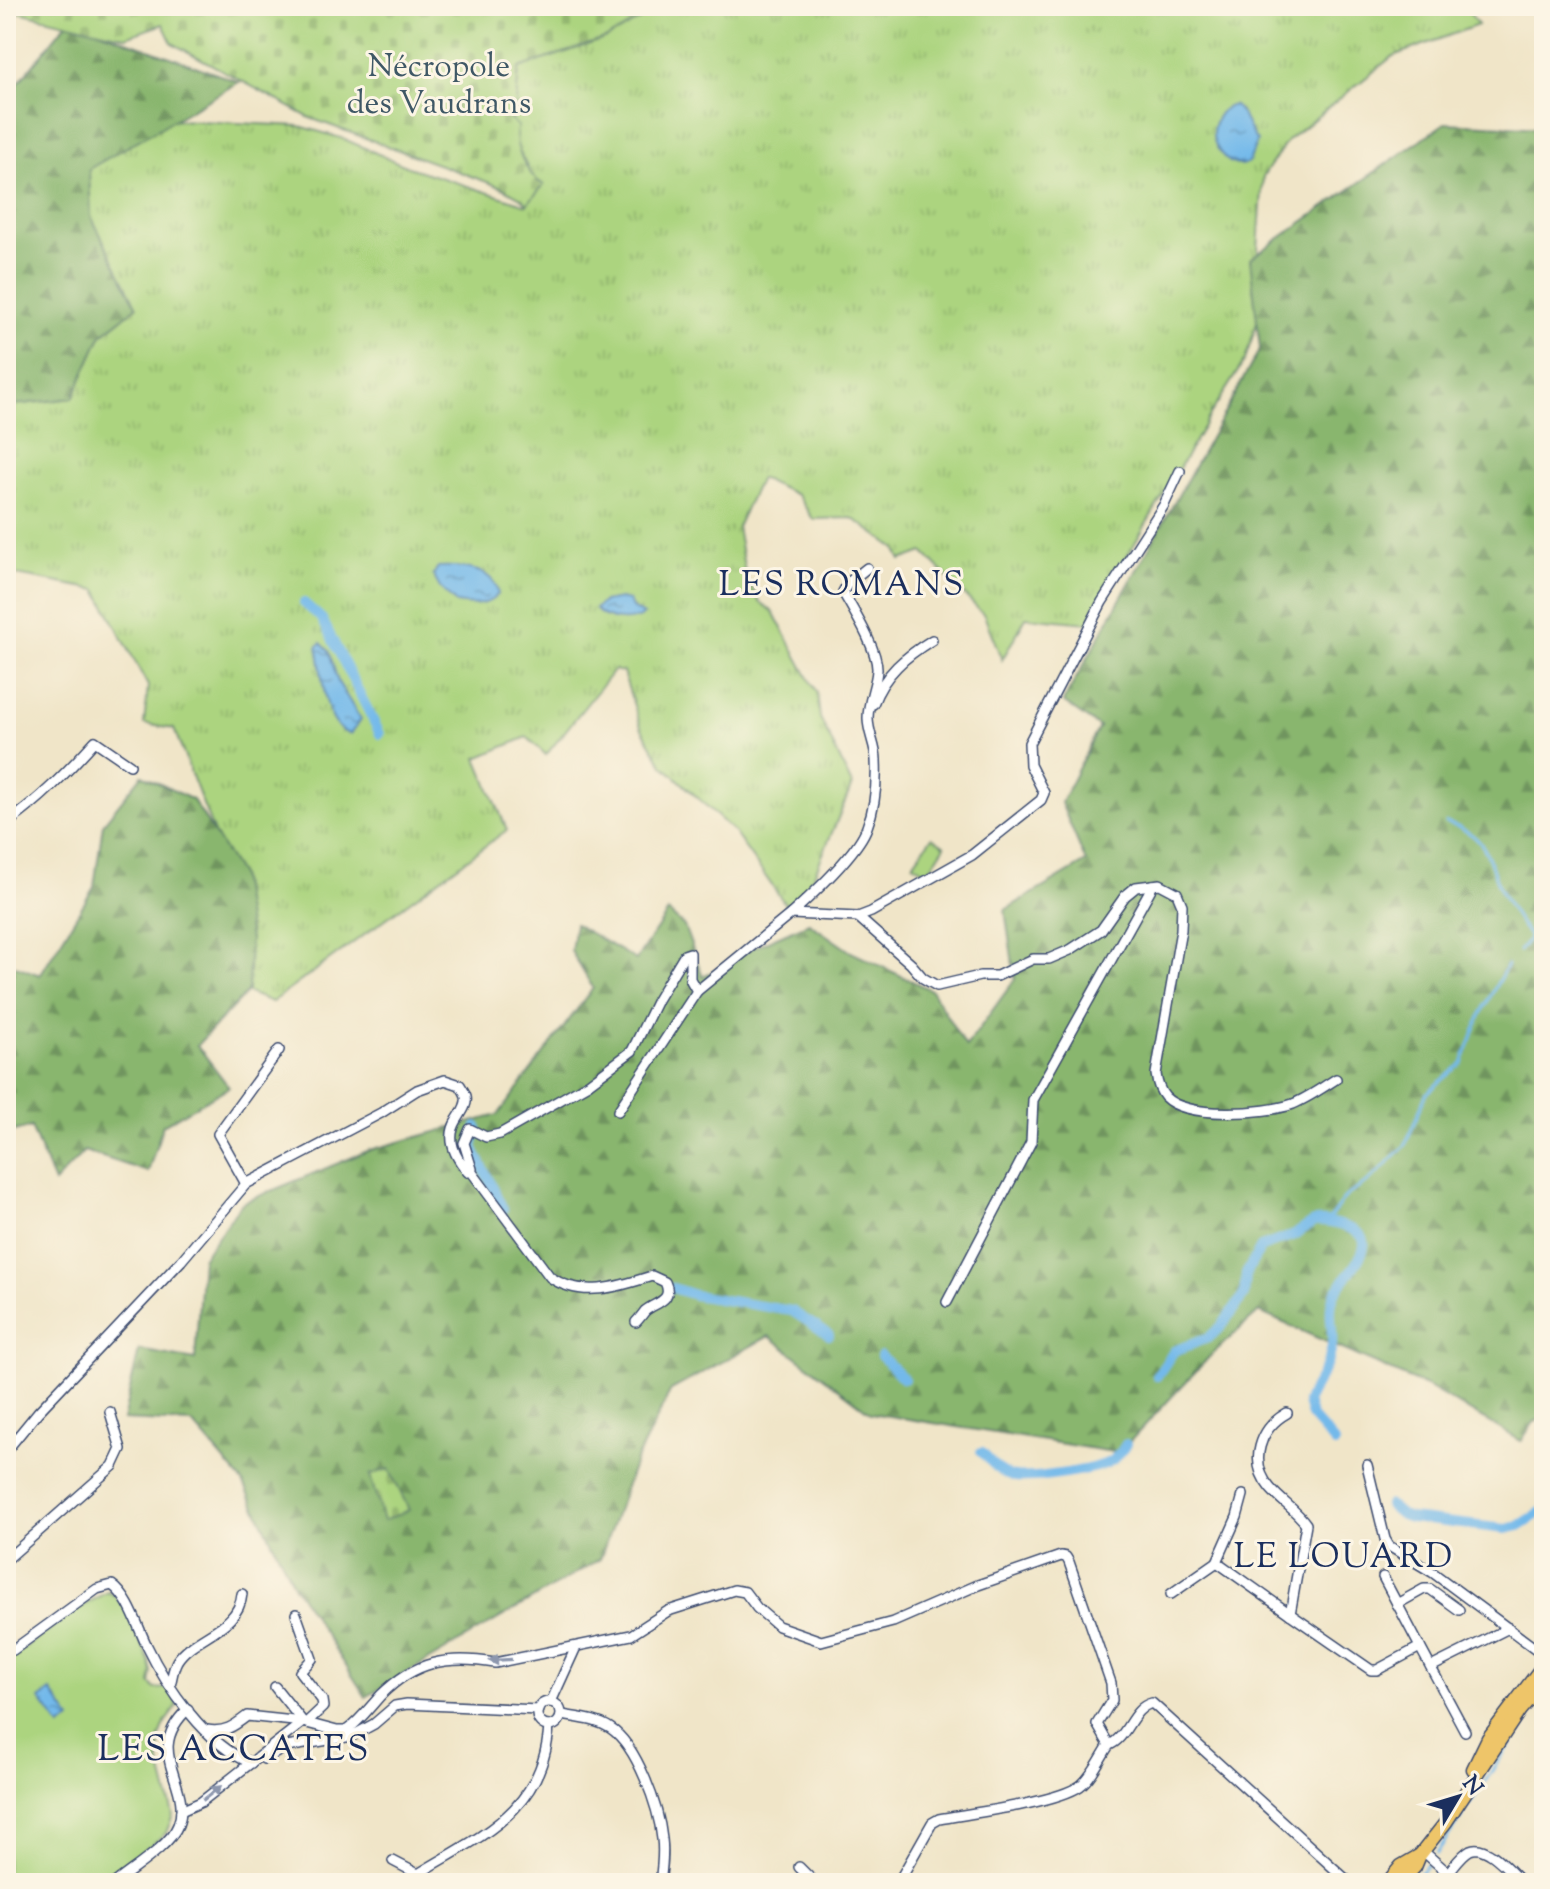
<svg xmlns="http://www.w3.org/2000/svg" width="1550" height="1889" viewBox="0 0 1550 1889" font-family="'Sorts Mill Goudy',serif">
	<defs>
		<pattern id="grass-tufts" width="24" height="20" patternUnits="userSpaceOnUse" patternTransform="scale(2)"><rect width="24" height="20" fill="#acd47f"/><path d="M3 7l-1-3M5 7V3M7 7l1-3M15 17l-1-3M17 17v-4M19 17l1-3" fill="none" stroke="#93b670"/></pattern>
		<pattern id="forest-firs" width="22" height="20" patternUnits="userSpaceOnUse" patternTransform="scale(2)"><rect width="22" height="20" fill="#89b66e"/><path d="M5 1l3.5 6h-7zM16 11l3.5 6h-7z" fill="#6f945e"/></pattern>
		<pattern id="cemetery-stones" width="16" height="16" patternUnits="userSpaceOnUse" patternTransform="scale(2)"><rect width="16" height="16" fill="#acd47f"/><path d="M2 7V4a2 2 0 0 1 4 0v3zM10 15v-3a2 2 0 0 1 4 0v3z" fill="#93b670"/></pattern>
		<pattern id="water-ripples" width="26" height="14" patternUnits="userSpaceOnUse" patternTransform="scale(2)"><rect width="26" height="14" fill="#73b9ea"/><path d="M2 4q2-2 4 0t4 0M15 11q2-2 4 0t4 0" fill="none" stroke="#5e97c1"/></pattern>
	</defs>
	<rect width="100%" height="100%" fill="#fcf5e5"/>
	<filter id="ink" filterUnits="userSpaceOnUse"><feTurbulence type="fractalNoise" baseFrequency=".0125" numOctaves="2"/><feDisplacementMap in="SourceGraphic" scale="16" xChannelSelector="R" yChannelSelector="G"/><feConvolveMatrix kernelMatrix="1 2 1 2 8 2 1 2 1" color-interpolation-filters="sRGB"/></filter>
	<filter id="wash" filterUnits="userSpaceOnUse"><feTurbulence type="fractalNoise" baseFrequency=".006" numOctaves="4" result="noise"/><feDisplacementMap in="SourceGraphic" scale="32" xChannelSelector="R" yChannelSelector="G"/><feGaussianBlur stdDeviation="1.8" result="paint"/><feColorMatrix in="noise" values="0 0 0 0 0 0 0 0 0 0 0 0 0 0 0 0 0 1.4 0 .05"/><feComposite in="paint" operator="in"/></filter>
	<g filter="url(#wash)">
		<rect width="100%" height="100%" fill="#f0e5c8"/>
		<path fill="url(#grass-tufts)" stroke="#64826e" stroke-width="2" d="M664,6h801l13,19 -85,31 -105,84 -25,36 -7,103 3,37 -14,44 -30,47 -127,216 -62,-6 -24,43 -18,-45 -61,-63 -22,8 -6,-12 -43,-30 -39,1 -16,-24 -37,-17 -23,49 9,51 14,24 13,10 44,81 3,25 32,67 -40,95 -24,28 -55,-77 -70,-66 -22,-38 -18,-55 -9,-2 -68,85 -19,-18 -50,21 30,72 -235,172 -26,-10 -32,-159 -40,-104 -30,-5 4,-38 -51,-96 -91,-17v-427l83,-15 88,-11 123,6 44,13 64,28 119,38 6,-26 -17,-34 -6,-25 5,-6 4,-46 88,-30z"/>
		<g fill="url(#forest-firs)" stroke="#527266" stroke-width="2">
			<path d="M69,20l170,62 -150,87 2,47 46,91 -35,27 -29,64 -67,8v-308z"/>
			<path d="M1445,123l99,5v1290l-10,4 -13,19 -95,-55 -167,-74 -47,42 -93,99 -248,-40 -102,-77 -98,54 -36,72 -35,97 -234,138 -72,-111 -51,-104 -51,-59 -69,-3 16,-70 56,10 7,-102 40,-55 128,-53 128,-35 95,-127 -22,-37 4,-27 61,36 32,-48 16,14 19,51 51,-30 55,-24 42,29 80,38 35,57 49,-68 -10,-69 81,-48 -25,-59 38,-76 -36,-25 197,-353 -10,-90z"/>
			<path d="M142,775l51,25 47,75 10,64 -2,52 -51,54 32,42 -66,38 -15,47 -64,-21 -30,32 -23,-56 -25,6v-166l2,-4 32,12 54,-88 9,-63z"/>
		</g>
		<g fill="url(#cemetery-stones)" stroke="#64826e" stroke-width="2">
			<path d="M6,6h658l-57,32 -88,30 -4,46 -5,6 8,6c-7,18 10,51 26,59l-17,19 -4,-5 -22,-12 -191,-69 -138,-75 -9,-19 -37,13 -120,-28z"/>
			<path d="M389,1469l20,41 -26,11 -13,-46z"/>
		</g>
		<g fill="#acd47f" stroke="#64826e" stroke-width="2">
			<path d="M932,837l13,9 -18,27 -14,-9z"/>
			<path d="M108,1592c20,7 33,51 42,71l2,9 -2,11 5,6 11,-1 8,8 3,10 -11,15 -6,16 -1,22 14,56 -7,18 -62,50h-98v-228l4,3 68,-50z"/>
		</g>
		<g fill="url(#water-ripples)" stroke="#4774a4" stroke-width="2">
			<path d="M1233,105c11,7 14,24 24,36l-8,21c-17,10 -32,-9 -36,-25 -1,-13 6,-29 20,-32z"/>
			<path d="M438,567c21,-1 57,0 60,27 -9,12 -27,12 -42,9l-16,-15 -7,-13z"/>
			<path d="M620,599l9,2 3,7 11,7c-13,9 -37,6 -48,-6l8,-7z"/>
			<path d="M321,643l8,8 9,31 23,38 -11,14c-28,-7 -27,-63 -33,-87z"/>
			<path d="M51,1691l20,28 -11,8 -20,-28z"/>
		</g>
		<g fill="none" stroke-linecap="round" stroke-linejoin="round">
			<g stroke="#73b9ea" stroke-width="3">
				<path d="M1446,823c50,14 39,42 59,76 7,13 16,26 25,38l-11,14"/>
				<path d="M1530,937l14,-15"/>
				<path d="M1326,1223l20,-27 22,-14 37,-36 21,-52 36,-31 19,-49 26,-49"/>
				<path d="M1437,1853l77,-115 -3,-2 33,-43"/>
				<path d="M1412,1883l15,-18"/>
			</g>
			<g stroke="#73b9ea" stroke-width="10">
				<path d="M304,603l18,16 58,115"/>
				<path d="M477,1127l-4,20 30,62"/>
				<path d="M673,1288l21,7 98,16 37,24"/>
				<path d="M881,1356l23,23"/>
				<path d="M1157,1376l17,-25 35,-14 11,-9 24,-33 2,-21 15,-27 33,-12 20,-13c13,-1 47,5 50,19 3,15 -23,40 -30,54 -7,16 0,34 -2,50 -2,20 -17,39 -25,57l4,14 24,27"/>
				<path d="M981,1452c9,8 18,21 29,24 16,5 85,-6 99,-14 8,-4 13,-11 17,-18"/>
				<path d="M1389,1505l12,10 9,3 96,11 13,-3 25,-16"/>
			</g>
		</g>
	</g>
	<g filter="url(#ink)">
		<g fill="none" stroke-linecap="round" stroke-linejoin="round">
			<g stroke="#3b4a6e" stroke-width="12">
				<g id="minor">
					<path d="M873,704c11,-30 33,-48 59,-64"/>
					<path d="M6,824c34,-24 61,-52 89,-83l35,24"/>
					<path d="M791,914c21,-19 67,-61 76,-87 8,-20 10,-46 9,-67 0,-14 -8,-27 -8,-42 0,-17 8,-32 9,-48 1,-20 -24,-60 -34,-78l5,-9 19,-15"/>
					<path d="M858,917l53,47 12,14 14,8 43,-10h17l36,-17h16l21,-9 31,-20 24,-34 11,-9 24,-3 17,9 5,12 -1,25 -25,144c1,8 3,16 9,23 21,22 100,17 128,7 15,-6 29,-16 43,-25"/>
					<path d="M618,1111l79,-120"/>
					<path d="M471,1171l79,106c31,22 68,10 102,-1l13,6c9,19 -9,20 -20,29 -3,4 -6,8 -9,11"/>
					<path d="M246,1184l-28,-50 61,-84"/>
					<path d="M947,1302l84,-160 2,-42 120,-215"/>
					<path d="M1287,1413c-27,15 -39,49 -17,75 11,13 26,22 36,36l-16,90 81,56h6l43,-23 45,84"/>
					<path d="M6,1451l32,-39 143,-151 65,-77 135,-71 36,-23 28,-10 15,5c2,4 5,7 6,11 2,9 -5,17 -9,24 -12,19 -2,37 11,52l4,-3 -8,-26 6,-14 16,8 14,-3 88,-50 44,-33 25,-51 27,-45 6,-2v26l7,12 94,-77 67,3 13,-5 101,-57 69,-55 3,-7 -14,-28 -1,-22 73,-141 62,-97 16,-34"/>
					<path d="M1367,1465l18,74 4,7 43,26 112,83"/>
					<path d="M1243,1495l-6,22 -20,45 73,52"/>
					<path d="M6,1560l107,-94 8,-17 -11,-37"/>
					<path d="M1383,1577l37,70"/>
					<path d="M1171,1594l46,-32"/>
					<path d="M1397,1604l27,-15h6l29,21"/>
					<path d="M296,1614l16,45 -12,13 22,28 1,7 -17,16"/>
					<path d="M6,1647l7,3 84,-61 15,-4c17,12 25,40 34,59 20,42 60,101 105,119"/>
					<path d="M1431,1667l78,-39"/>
					<path d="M170,1686c2,-8 3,-18 7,-25 16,-26 62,-31 65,-67"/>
					<path d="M275,1687l28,35"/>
					<circle cx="549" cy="1714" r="12"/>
					<path d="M551,1702l25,-55"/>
					<path d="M562,1715c16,3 34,4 48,13 27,17 49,80 52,111 2,15 0,29 -2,44"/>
					<path d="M207,1730c18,3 27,-4 40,-14l56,6"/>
					<path d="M264,1759l23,-12 65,-11 22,-12 21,-18 12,-2 131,6"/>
					<path d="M181,1811l20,-9 102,-80 34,9h9c14,-10 24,-24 35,-36 34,-34 67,-40 114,-32l136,-28 37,-24 66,-21 11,2 12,16 21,18 43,15 72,-19 85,-37 83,-29 5,1 3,5 42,121 1,17 -15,24 12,21c19,-7 22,-37 43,-42l198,180"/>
					<path d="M1423,1851l25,22 -1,10"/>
					<path d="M393,1861l25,13c62,-38 126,-63 131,-148"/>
					<path d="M799,1867l16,16"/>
					<path d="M1448,1873c6,-7 14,-19 22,-23 17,-8 41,23 52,33"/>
					<path d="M115,1883c17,-14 55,-37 63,-58 16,-41 -37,-72 10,-116"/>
					<path d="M898,1883l34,-60 7,-4c33,-6 116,-16 141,-33 12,-9 21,-29 29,-41"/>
				</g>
			</g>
			<g stroke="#3b4a6e" stroke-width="15">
				<g id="major">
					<path d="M1473,1769l15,-31 56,-74"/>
					<path d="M1387,1883l14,-17 19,-11"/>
					<path d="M1400,1883l15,-16 5,-12 26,-33 74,-112 24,-28"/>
				</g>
			</g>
			<use href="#minor" stroke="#fff" stroke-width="9"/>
			<use href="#major" stroke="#eec569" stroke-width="12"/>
		</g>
		<defs><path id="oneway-solid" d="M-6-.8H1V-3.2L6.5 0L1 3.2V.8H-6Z" transform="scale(2)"/></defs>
		<g fill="#8d97ae">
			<use href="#oneway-solid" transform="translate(500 1660) rotate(177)"/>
			<use href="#oneway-solid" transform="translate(212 1793) rotate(-38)"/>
		</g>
	</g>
	<g text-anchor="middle" stroke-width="6" stroke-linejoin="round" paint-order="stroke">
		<g font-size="32" fill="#3f5866" stroke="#fcf5e5">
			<text x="439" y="76">Nécropole<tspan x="439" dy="37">des Vaudrans</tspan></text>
		</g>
		<g font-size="34" letter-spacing="2" fill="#1b2f5e" stroke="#fcf5e5">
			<text x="842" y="595">LES ROMANS</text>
			<text x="1344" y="1567">LE LOUARD</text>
		</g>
		<g font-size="36" letter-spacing="2" fill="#1b2f5e" stroke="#fcf5e5">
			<text x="234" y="1760">LES ACCATES</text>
		</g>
	</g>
	<rect width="1550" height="1889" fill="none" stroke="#fcf5e5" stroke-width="32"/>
	<g transform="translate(1458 1797) rotate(52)" stroke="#fcf5e5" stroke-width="6" paint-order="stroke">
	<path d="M0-6L14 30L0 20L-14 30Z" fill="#1b2f5e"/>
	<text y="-12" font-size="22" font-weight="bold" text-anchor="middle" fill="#1b2f5e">N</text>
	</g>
</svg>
